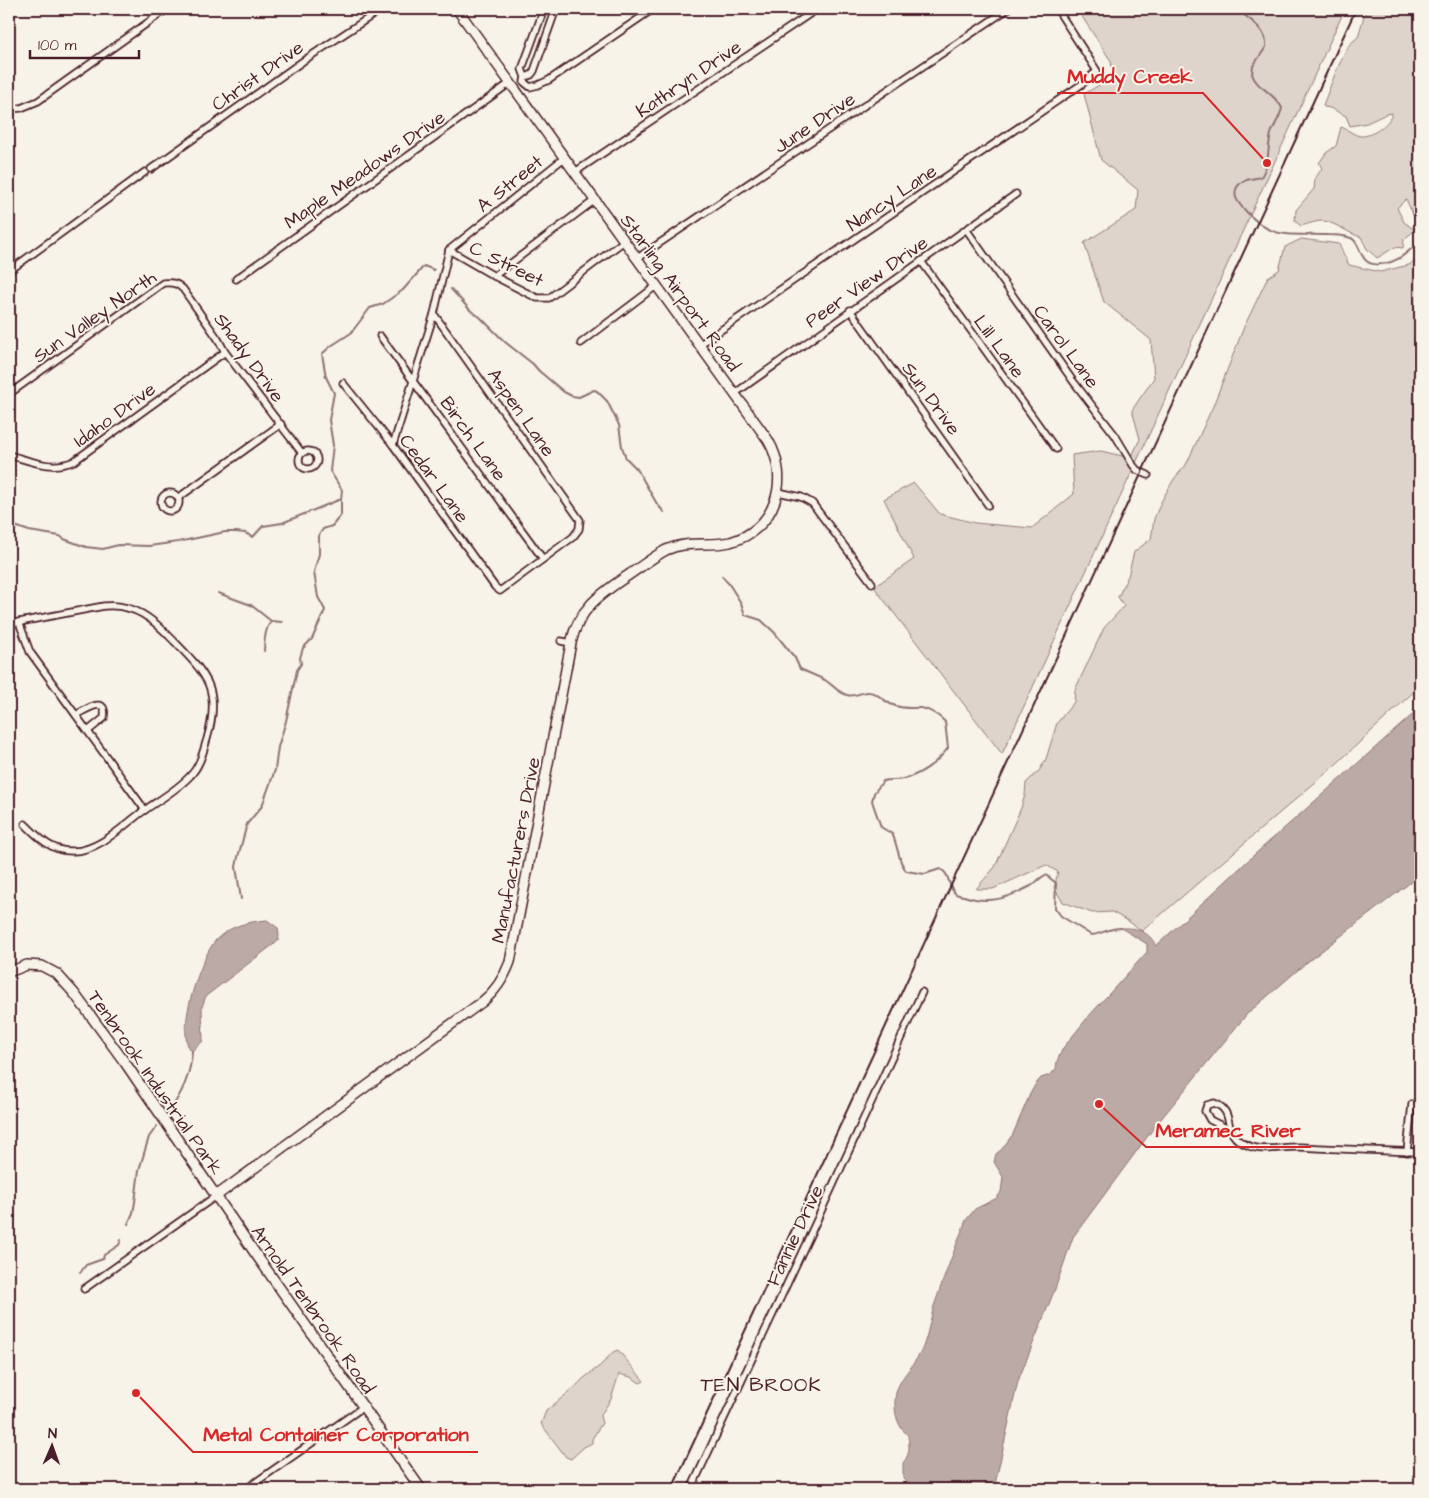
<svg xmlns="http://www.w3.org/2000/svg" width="1429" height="1498" viewBox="0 0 1429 1498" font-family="'Architects Daughter',sans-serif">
	<rect width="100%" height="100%" fill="#f7f3e8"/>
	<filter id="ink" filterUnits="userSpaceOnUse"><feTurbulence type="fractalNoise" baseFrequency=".02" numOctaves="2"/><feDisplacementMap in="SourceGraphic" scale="10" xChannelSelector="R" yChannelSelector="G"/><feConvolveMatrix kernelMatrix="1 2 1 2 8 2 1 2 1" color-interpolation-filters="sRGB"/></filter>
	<g filter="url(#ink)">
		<g fill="#ded4cc" stroke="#947a7c">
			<path d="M1077,9h268l-343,745 -128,-167 40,-28 -30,-60 30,-16 26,31 35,9 57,5 42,-34 -2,-39 29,-4 30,7 9,-19 -8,-29 22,-32 -3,-38 -47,-38 -20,-59 52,-33 2,-20 -37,-30 -17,-66 29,-17 -2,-16z"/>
			<path d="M1366,9h54v211l-6,-3 -8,-18 -9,9 7,14 11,8 -11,9 -1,9 -8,-1 -18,11 -10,-9 -6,-12c-12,-3 -28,-16 -39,-16 -6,0 -14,3 -21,5l-6,-5 1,-11 18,-21 1,-10 7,-11 -3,-5 7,-10 10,-7 5,-19c6,2 13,8 19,9 12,1 30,-12 32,-23l-6,1 -19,9 -17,3 -4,-10 -16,-8 -6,-1 -1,-2 14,-36 12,-24 9,-8z"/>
			<path d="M1301,239l38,5 10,21 31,7 29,-7 11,-9v430l-88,82 -190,163 -14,-10 -16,-9 -20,1 -29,-11 -9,-14 4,-16 -12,-7 -53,24h-17l19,-22 26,-59 4,-13 1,-12 13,-12 7,-12 11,-36 17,-21 1,-12 29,-62 20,-22 -6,-9 10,-21 6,-24 17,-13 3,-20 7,-17 13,-23 12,-14 27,-59 31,-79 24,-50 11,-7 6,-23z"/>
			<path d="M618,1350l26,31 -4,2 -9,-6 -12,-3 -8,25 -11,17 2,7 -10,16v4l-8,4 -13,12 -5,-2 -25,-33 5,-13 28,-23 10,-10 17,-13 12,-13z"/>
		</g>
		<g fill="#bcaaa7" stroke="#8e7275">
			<path d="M1420,708v167l-114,88 -59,51 -91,111 -83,112 -18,52 -37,92 -24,108h-73l-7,-5 -7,-2 -4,-3v-16c8,-10 6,-16 5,-28 -12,-9 -15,-27 -12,-42 4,-17 21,-30 27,-46 5,-13 7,-27 11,-41 10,-29 21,-58 32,-86l9,-11 22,-11 4,-6 2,-15 -9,-15 2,-8 6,-5 11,-15 17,-40 5,-9 6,-7 9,-3 6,-6 1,-8 6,-13 25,-31 59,-65v-8l-26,-16c15,-1 29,4 35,18l98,-91z"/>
			<path d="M267,920l11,8 1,7 -1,6 -72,55 -4,11 1,34 -11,10c-19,-13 10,-100 26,-113 14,-13 30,-16 49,-18z"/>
		</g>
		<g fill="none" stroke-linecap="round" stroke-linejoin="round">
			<g stroke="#8e7275" stroke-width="2">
				<path d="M1236,9c12,9 32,21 30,38l-13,19 -1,8c4,14 22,18 30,34 -2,10 -8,17 -11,26 -4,15 -1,30 -10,43 -9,2 -19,2 -24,10 -4,8 0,14 5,20 31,35 44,26 86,28 7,0 16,0 23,3 12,5 6,30 31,26 17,-2 27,-13 38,-23"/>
				<path d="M451,289l20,22 9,6 25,25 28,22 6,7 25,21 8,4 7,1 15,-7 3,1 10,10 12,24 3,22 4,11 11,11 20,35 7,8"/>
				<path d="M9,524l20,7 31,5 4,3 22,8 17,2 15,-4 31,1 29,-4 47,-10h11l9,1 8,4 10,-11 19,-3 59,-24 1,-9 -12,-19 3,-26 -4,-25 5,-27 -8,-16 -4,-23 9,-8 20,-13 19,-25 13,-4 20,-14 21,-24 10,4"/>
				<path d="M722,576l7,8 12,19 4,12 16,5 13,12 21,26 5,11c8,4 17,7 25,11 8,5 13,13 22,15 8,3 14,-4 22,-3 10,1 15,10 24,13 9,4 16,3 26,3 8,0 21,8 26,14l3,26c-11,15 -28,27 -45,31 -7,2 -13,0 -20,2l-9,12 -2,8 9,26 11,7 2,4 7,24 5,9 19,3 15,-5c11,4 7,19 16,25 2,1 6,2 8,2 25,9 44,2 67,-10 5,-3 10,-10 15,-11l10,8 -1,25 6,8 30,19c10,0 16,-7 30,-7"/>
				<path d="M218,593l33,12 20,16 11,1"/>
				<path d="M264,651c0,-10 1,-22 7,-30"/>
				<path d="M241,899l-5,-32 2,-10 9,-33 15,-18 13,-36 3,-23 8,-26 11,-51 4,-6 -1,-6 3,-10 9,-9 13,-29 -7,-13 -4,-25 5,-18v-19l4,-6 9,-3 9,-11v-16"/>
				<path d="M167,1114c14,-18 24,-40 25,-63"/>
				<path d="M128,1224l5,-11 2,-11 4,-32 10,-33 8,-11"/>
				<path d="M80,1273l6,-8 17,-6 1,-4 15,-10 2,-5"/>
			</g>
			<g stroke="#4a1f2b" stroke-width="9">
				<g id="street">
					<path d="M544,9l-22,60 3,8 -1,5 6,5 8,-2 11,-5 104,-71"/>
					<path d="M525,77l6,-2 3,-4 22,-62"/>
					<path d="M9,109l12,-1 17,-7 129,-92"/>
					<path d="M151,169l152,-108 79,-52"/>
					<path d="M575,172l242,-163"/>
					<path d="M966,229l107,152 42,54 18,30 4,5 11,5"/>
					<path d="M449,250l45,26 43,22h12l75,-57"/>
					<path d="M449,250l115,-92"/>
					<path d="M636,259l372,-250"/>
					<path d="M921,261l135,188"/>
					<path d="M9,271l136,-99"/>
					<path d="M494,276l101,-76"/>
					<path d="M236,279l274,-196"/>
					<path d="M850,310l138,195"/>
					<path d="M380,336l163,223"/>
					<path d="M581,343l75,-57"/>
					<path d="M699,345l383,-261 15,-13 -40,-62"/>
					<path d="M343,383l50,62 102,142 5,4 73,-54 6,-8 1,-9 -146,-206"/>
					<path d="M9,394l154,-111c9,-1 14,0 20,6l35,50 7,13 77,101"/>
					<path d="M734,394l282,-200"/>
					<path d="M393,445l41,-131 15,-64"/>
					<circle cx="308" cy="460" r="9"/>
					<path d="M9,455c22,6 43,16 65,6l151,-109"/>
					<path d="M778,492l23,5 11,6 60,80"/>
					<circle cx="170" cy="502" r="9"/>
					<path d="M178,498l103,-74"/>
					<path d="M19,622l11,30 115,158"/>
					<path d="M9,624l95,-18c30,-3 49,13 68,33 34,35 50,49 35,100 -4,13 -7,27 -17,37 -15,16 -35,26 -52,39 -18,14 -41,36 -65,36 -21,1 -34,-13 -48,-27"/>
					<path d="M561,641l10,2"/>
					<path d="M76,715c9,-5 32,-21 28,3l-16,13"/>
					<path d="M1230,1130l-20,-10 -5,-9 2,-6 7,-2c24,9 5,31 33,42 16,8 36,1 53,2 40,2 80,4 120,5"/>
					<path d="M1407,1152l5,-48"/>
					<path d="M84,1289l132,-93"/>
					<path d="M246,1489l117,-82"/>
					<path d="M691,1489c78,-165 155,-331 231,-497"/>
				</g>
			</g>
			<g stroke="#4a1f2b" stroke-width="12">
				<g id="secondary">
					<path d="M9,972l18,-7 15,1 15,8 17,19 52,71 129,189 166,236"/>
					<path d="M216,1196l266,-194c14,-11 22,-24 28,-40l61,-319c8,-36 31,-50 59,-69 12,-8 23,-17 36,-24 22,-10 41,-3 64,-8 46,-12 61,-63 38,-102l-311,-431"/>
				</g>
			</g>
			<use href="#street" stroke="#f7f3e8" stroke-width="5.5"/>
			<use href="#secondary" stroke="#f7f3e8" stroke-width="9"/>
			<path stroke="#4a1f2b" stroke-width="2" d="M672,1489l684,-1480"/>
		</g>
	</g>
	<g text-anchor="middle" stroke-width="4" stroke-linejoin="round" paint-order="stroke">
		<g font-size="19" fill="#4a1f2b" stroke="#f7f3e8">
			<text transform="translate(257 75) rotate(-35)" y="7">Christ Drive</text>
			<text transform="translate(688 78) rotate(-34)" y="7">Kathryn Drive</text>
			<text transform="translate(814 122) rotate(-34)" y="7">June Drive</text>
			<text transform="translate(364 169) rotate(-35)" y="7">Maple Meadows Drive</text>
			<text transform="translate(509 183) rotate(-39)" y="7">A Street</text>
			<text transform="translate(891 197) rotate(-34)" y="7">Nancy Lane</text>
			<text transform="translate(507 263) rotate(26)" y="7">C Street</text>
			<text transform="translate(866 281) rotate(-35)" y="7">Peer View Drive</text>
			<text transform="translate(681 292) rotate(54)" y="7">Starling Airport Road</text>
			<text transform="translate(94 316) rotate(-35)" y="7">Sun Valley North</text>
			<text transform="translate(1000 346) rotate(54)" y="7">Lill Lane</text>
			<text transform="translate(1067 346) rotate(54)" y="7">Carol Lane</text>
			<text transform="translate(250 357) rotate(54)" y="7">Shady Drive</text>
			<text transform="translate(932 398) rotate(54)" y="7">Sun Drive</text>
			<text transform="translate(522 412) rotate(55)" y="7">Aspen Lane</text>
			<text transform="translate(114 414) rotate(-36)" y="7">Idaho Drive</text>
			<text transform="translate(474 438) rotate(54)" y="7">Birch Lane</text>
			<text transform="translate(435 478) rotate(54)" y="7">Cedar Lane</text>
			<text transform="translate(515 850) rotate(-79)" y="7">Manufacturers Drive</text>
			<text transform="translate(156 1082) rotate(55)" y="7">Tenbrook Industrial Park</text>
			<text transform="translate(794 1235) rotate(-65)" y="7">Fannie Drive</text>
			<text transform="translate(314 1309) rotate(55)" y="7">Arnold Tenbrook Road</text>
		</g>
		<g font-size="20" letter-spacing="1" fill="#4a1f2b" stroke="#f7f3e8">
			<text x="761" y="1391">TEN BROOK</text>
		</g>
	</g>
	<path fill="none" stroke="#d62828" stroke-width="2" d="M1267 163L1203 93H1057M1099 1104L1146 1147H1311M136 1393L193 1452H478"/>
	<g fill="#d62828" stroke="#f7f3e8" stroke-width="2">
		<circle cx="1267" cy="163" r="5"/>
		<circle cx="1099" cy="1104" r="5"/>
		<circle cx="136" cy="1393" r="5"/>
	</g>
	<g font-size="20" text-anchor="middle" font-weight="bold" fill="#d62828" stroke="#f7f3e8" stroke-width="4" stroke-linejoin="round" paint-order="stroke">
		<text x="1130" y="83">Muddy Creek</text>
		<text x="1228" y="1137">Meramec River</text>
		<text x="336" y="1441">Metal Container Corporation</text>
	</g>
	<rect width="1429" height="1498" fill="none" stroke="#f7f3e8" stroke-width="30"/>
	<rect x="15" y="15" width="1399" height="1468" fill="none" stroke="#4a1f2b" stroke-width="2" filter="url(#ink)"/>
	<g transform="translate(52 1446) rotate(2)" stroke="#f7f3e8" stroke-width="4" paint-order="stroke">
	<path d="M0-4L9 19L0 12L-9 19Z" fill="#4a1f2b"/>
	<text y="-8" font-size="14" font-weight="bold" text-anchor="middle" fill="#4a1f2b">N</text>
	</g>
	<path d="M30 50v8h109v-8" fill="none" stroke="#4a1f2b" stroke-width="2.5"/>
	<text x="38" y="50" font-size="15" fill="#4a1f2b" stroke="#f7f3e8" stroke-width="4" paint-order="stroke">100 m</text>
</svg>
